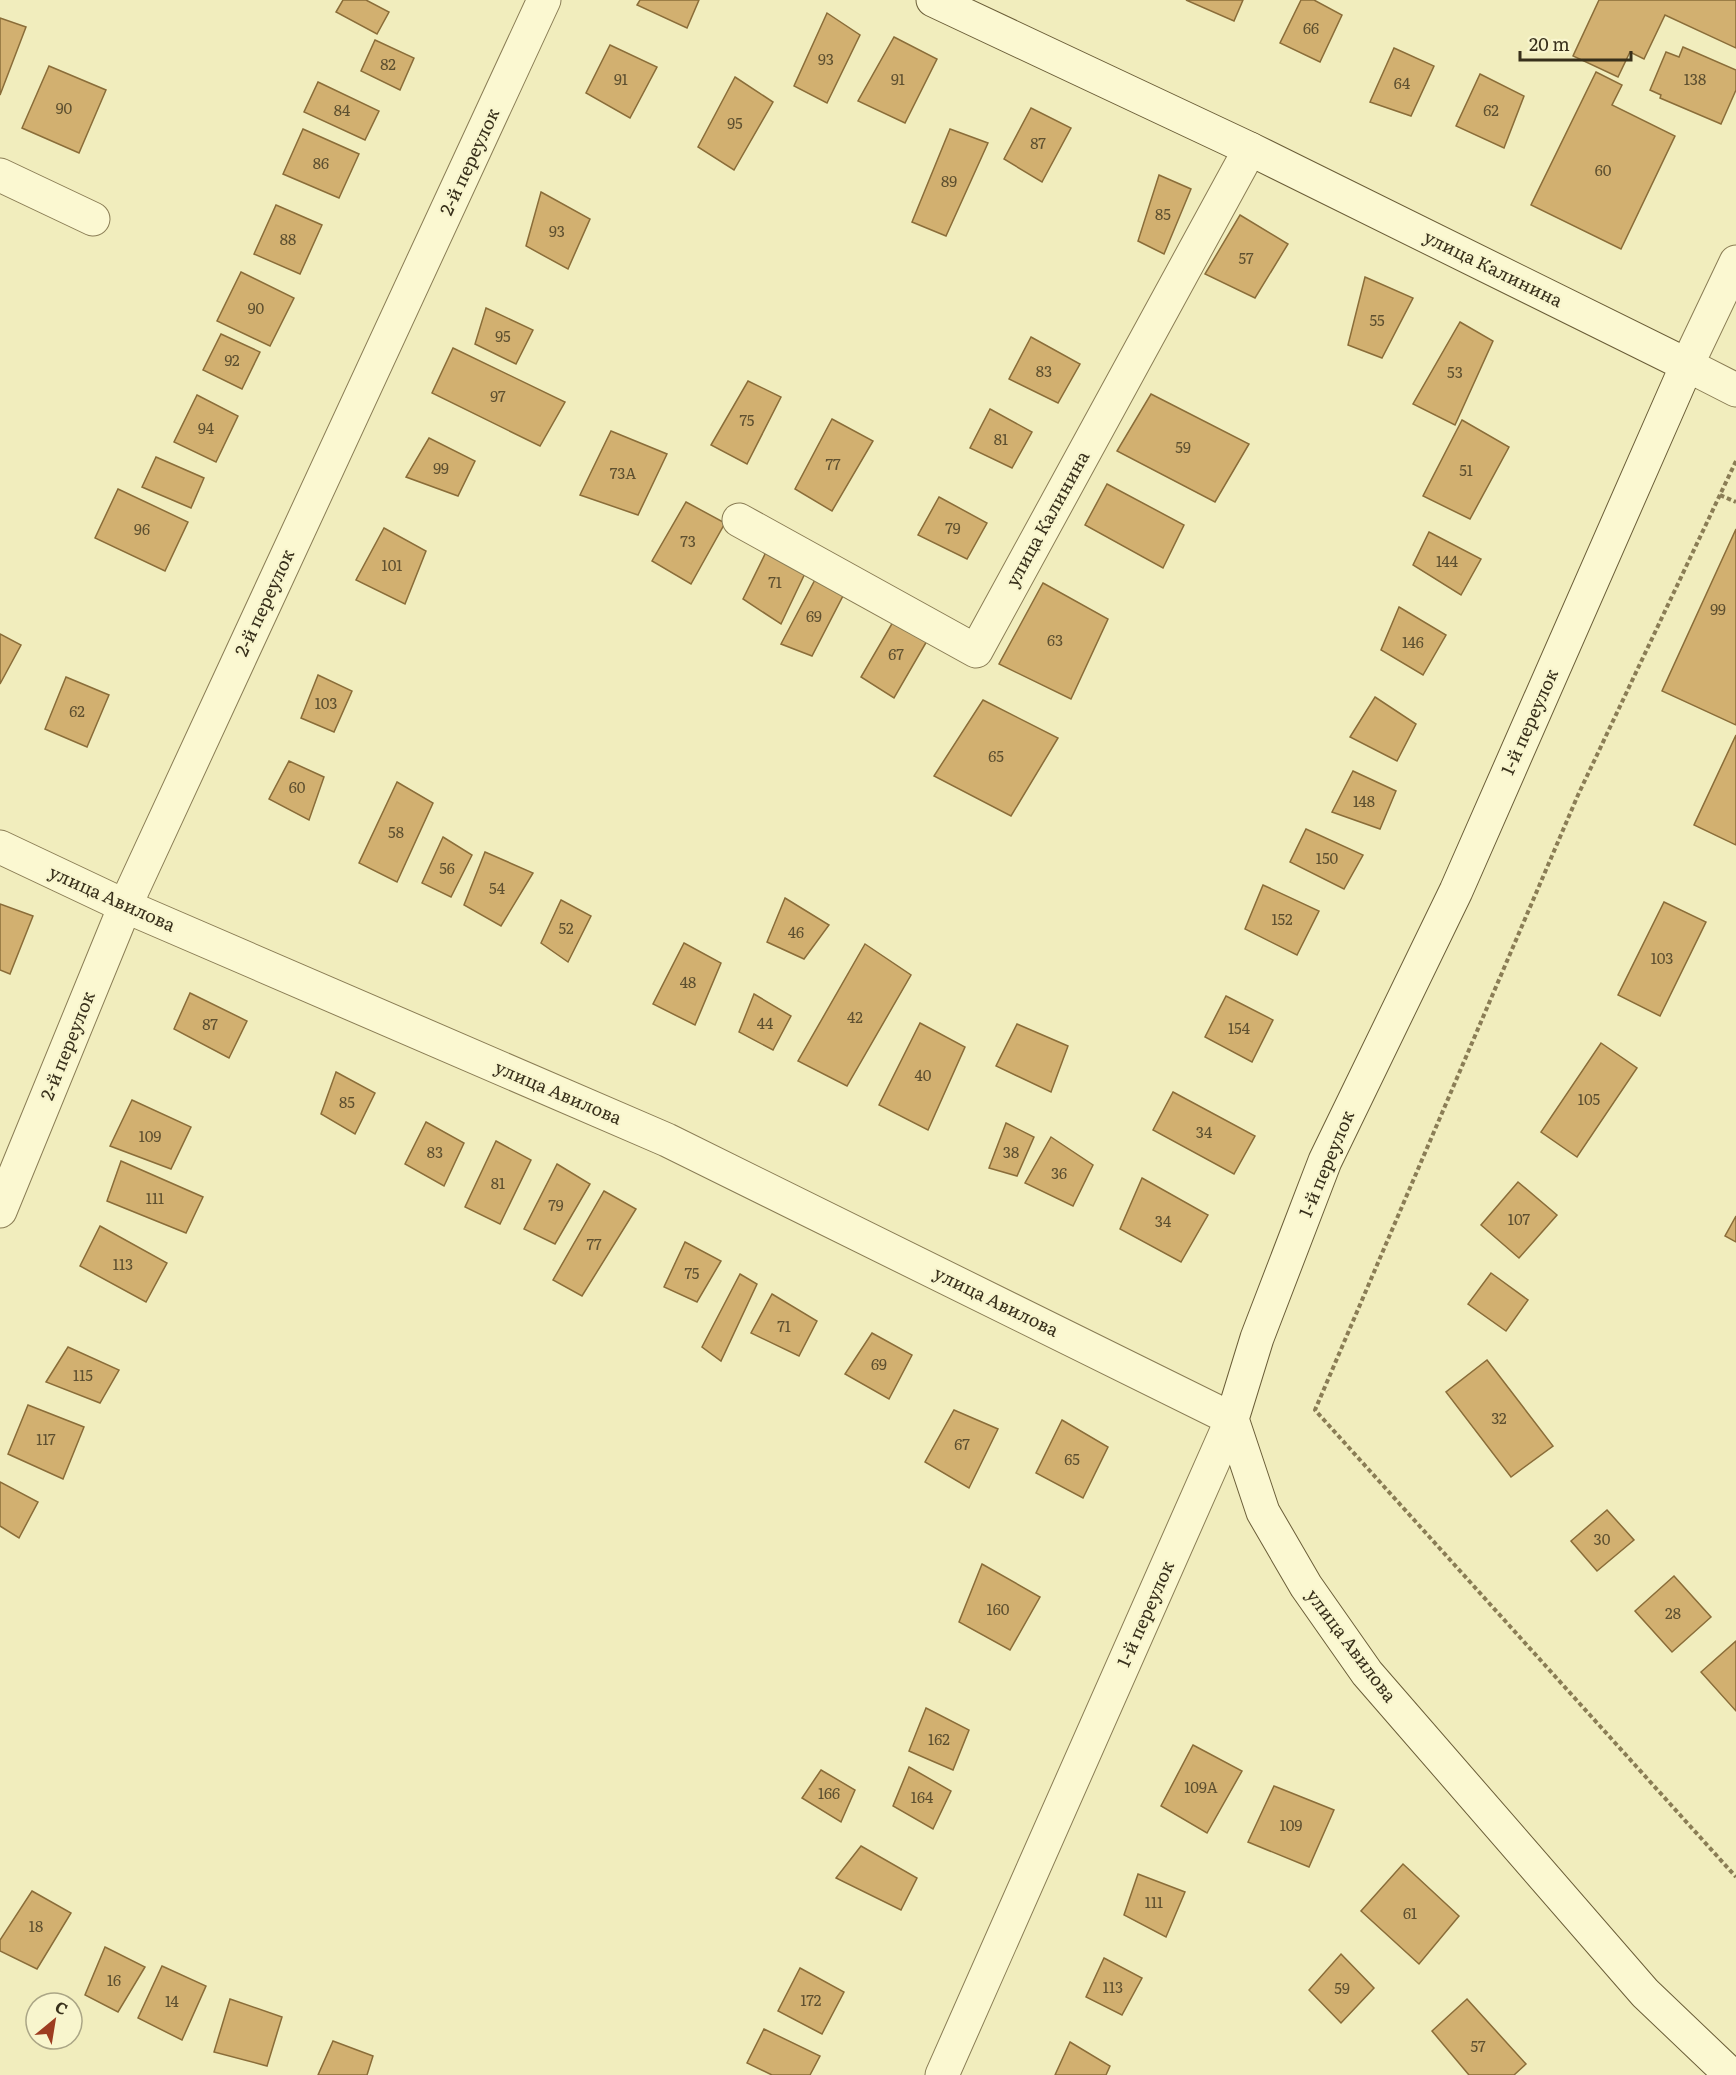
<svg xmlns="http://www.w3.org/2000/svg" width="1736" height="2075" viewBox="0 0 1736 2075" font-family="Literata,serif">
	<rect width="100%" height="100%" fill="#f1edbd"/>
	<g fill="#d2b070" stroke="#8a6d39" stroke-width="1.5">
		<path d="M343,0h23l23,12 -12,22 -41,-22z"/>
		<path d="M640,0h59l-12,28 -50,-23z"/>
		<path d="M1186,0h57l-9,21z"/>
		<path d="M1301,0h13l28,15 -22,47 -40,-19z"/>
		<path d="M1599,0h137v48l-71,-33 -21,44 -14,-7 -12,25 -45,-21z"/>
		<path d="M827,13l33,22 -33,68 -33,-17z"/>
		<path d="M0,18l26,9 -26,68z"/>
		<path d="M894,37l43,22 -32,64 -47,-22z"/>
		<path d="M375,40l39,18 -14,32 -39,-19z"/>
		<path d="M610,45l47,22 -27,51 -44,-25z"/>
		<path d="M1683,47l53,23v20l-15,34 -61,-26 1,-3 -11,-5 16,-38 13,5z"/>
		<path d="M1394,48l40,18 -23,50 -41,-14z"/>
		<path d="M49,66l57,24 -27,63 -57,-25z"/>
		<path d="M1596,72l26,13 -10,20 63,31 -54,113 -90,-44z"/>
		<path d="M1480,74l44,22 -20,52 -48,-22z"/>
		<path d="M735,77l38,25 -39,68 -36,-23z"/>
		<path d="M318,82l61,29 -14,29 -61,-28z"/>
		<path d="M1031,108l40,20 -29,54 -38,-23z"/>
		<path d="M303,129l56,25 -20,44 -56,-24z"/>
		<path d="M950,129l38,14 -42,93 -34,-14z"/>
		<path d="M1159,175l32,14 -27,65 -26,-13z"/>
		<path d="M541,192l49,27 -22,50 -42,-23z"/>
		<path d="M276,205l46,20 -22,49 -46,-20z"/>
		<path d="M1240,215l48,29 -33,54 -50,-24z"/>
		<path d="M241,272l53,26 -24,48 -53,-25z"/>
		<path d="M1365,277l48,21 -31,60 -34,-13z"/>
		<path d="M486,308l47,22 -17,34 -41,-20z"/>
		<path d="M1460,322l33,19 -38,84 -42,-21z"/>
		<path d="M221,334l39,18 -18,37 -39,-19z"/>
		<path d="M1031,337l49,27 -22,39 -49,-24z"/>
		<path d="M453,348l112,54 -25,44 -108,-53z"/>
		<path d="M748,381l33,16 -34,67 -36,-19z"/>
		<path d="M1151,394l98,50 -34,58 -98,-51z"/>
		<path d="M197,395l41,21 -22,46 -42,-20z"/>
		<path d="M990,409l42,23 -20,36 -42,-20z"/>
		<path d="M832,419l41,22 -41,70 -37,-22z"/>
		<path d="M1462,420l47,27 -39,72 -47,-23z"/>
		<path d="M611,431l56,23 -29,61 -58,-20z"/>
		<path d="M429,438l46,23 -17,35 -52,-19z"/>
		<path d="M156,457l48,21 -13,30 -49,-21z"/>
		<path d="M1107,484l77,41 -21,43 -78,-43z"/>
		<path d="M118,489l70,33 -23,49 -70,-33z"/>
		<path d="M939,497l48,26 -20,36 -49,-24z"/>
		<path d="M686,502l39,21 -34,61 -39,-23z"/>
		<path d="M384,528l42,23 -21,53 -49,-24z"/>
		<path d="M1736,529v196l-74,-34z"/>
		<path d="M1429,532l52,27 -20,36 -48,-30z"/>
		<path d="M770,544l38,23 -27,57 -38,-25z"/>
		<path d="M817,576l29,14 -34,66 -31,-12z"/>
		<path d="M1043,583l65,36 -37,80 -72,-35z"/>
		<path d="M1399,607l47,28 -23,40 -42,-25z"/>
		<path d="M897,615l34,19 -37,64 -33,-21z"/>
		<path d="M0,634l21,11 -21,39z"/>
		<path d="M318,675l34,16 -18,41 -33,-14z"/>
		<path d="M66,677l43,18 -22,52 -42,-18z"/>
		<path d="M1375,697l41,27 -19,37 -47,-24z"/>
		<path d="M983,700l75,38 -47,78 -77,-40z"/>
		<path d="M1736,735v110l-42,-20z"/>
		<path d="M289,761l35,16 -15,43 -40,-21z"/>
		<path d="M1353,771l43,20 -16,38 -48,-17z"/>
		<path d="M397,782l36,21 -36,79 -38,-19z"/>
		<path d="M1306,829l57,26 -19,34 -54,-27z"/>
		<path d="M443,837l29,18 -21,42 -29,-14z"/>
		<path d="M485,852l48,21 -32,53 -37,-21z"/>
		<path d="M1263,885l56,26 -22,44 -52,-26z"/>
		<path d="M785,898l44,27 -25,34 -37,-17z"/>
		<path d="M561,900l30,16 -23,46 -27,-19z"/>
		<path d="M1664,902l42,20 -46,94 -42,-21z"/>
		<path d="M0,904l33,12 -23,58 -10,-4z"/>
		<path d="M684,943l37,20 -26,62 -42,-21z"/>
		<path d="M865,944l46,31 -64,111 -49,-25z"/>
		<path d="M190,993l57,28 -18,37 -55,-29z"/>
		<path d="M754,994l37,22 -18,34 -34,-18z"/>
		<path d="M1226,996l47,24 -21,42 -47,-25z"/>
		<path d="M920,1023l45,24 -37,83 -49,-25z"/>
		<path d="M1017,1024l51,22 -17,46 -55,-26z"/>
		<path d="M1601,1043l36,25 -60,89 -36,-25z"/>
		<path d="M336,1072l39,21 -20,41 -34,-20z"/>
		<path d="M1173,1092l82,44 -21,38 -81,-44z"/>
		<path d="M132,1100l59,27 -20,42 -61,-23z"/>
		<path d="M426,1122l38,21 -20,43 -39,-22z"/>
		<path d="M1006,1123l28,14 -17,39 -28,-8z"/>
		<path d="M1051,1137l42,28 -20,41 -48,-23z"/>
		<path d="M496,1141l35,19 -31,64 -35,-17z"/>
		<path d="M121,1161l82,36 -17,36 -79,-32z"/>
		<path d="M557,1164l33,20 -35,60 -31,-15z"/>
		<path d="M1142,1178l66,37 -27,47 -61,-33z"/>
		<path d="M1518,1182l39,33 -38,43 -38,-33z"/>
		<path d="M604,1191l32,18 -54,87 -29,-16z"/>
		<path d="M1736,1216v26l-11,-6z"/>
		<path d="M100,1226l67,37 -21,39 -66,-36z"/>
		<path d="M685,1242l36,19 -24,41 -33,-15z"/>
		<path d="M1491,1273l37,27 -22,31 -38,-27z"/>
		<path d="M740,1274l17,10 -36,77 -19,-14z"/>
		<path d="M772,1294l45,27 -18,35 -48,-23z"/>
		<path d="M872,1333l40,22 -23,44 -44,-25z"/>
		<path d="M68,1347l51,23 -19,33 -54,-21z"/>
		<path d="M1487,1360l66,86 -42,31 -65,-85z"/>
		<path d="M28,1405l56,22 -21,52 -55,-25z"/>
		<path d="M954,1410l44,19 -29,59 -44,-26z"/>
		<path d="M1062,1420l46,27 -25,51 -47,-25z"/>
		<path d="M0,1482l38,20 -19,36 -19,-12z"/>
		<path d="M1607,1510l27,30 -37,31 -26,-30z"/>
		<path d="M982,1564l58,33 -30,53 -51,-28z"/>
		<path d="M1674,1576l37,41 -39,35 -37,-41z"/>
		<path d="M1736,1641v70l-35,-39z"/>
		<path d="M926,1708l43,22 -16,40 -44,-19z"/>
		<path d="M1193,1745l49,26 -35,62 -46,-27z"/>
		<path d="M909,1767l42,24 -18,38 -40,-23z"/>
		<path d="M821,1770l34,20 -14,32 -39,-24z"/>
		<path d="M1274,1786l60,24 -25,57 -61,-25z"/>
		<path d="M861,1846l56,32 -16,32 -65,-32z"/>
		<path d="M1403,1864l56,52 -40,48 -58,-53z"/>
		<path d="M1138,1874l47,18 -19,45 -42,-22z"/>
		<path d="M32,1891l39,22 -34,56 -37,-18v-11z"/>
		<path d="M105,1947l40,20 -27,45 -33,-17z"/>
		<path d="M1341,1954l33,34 -33,35 -32,-33z"/>
		<path d="M1104,1958l38,20 -20,37 -36,-18z"/>
		<path d="M162,1966l44,20 -24,54 -44,-22z"/>
		<path d="M800,1968l44,24 -22,42 -44,-23z"/>
		<path d="M230,1999l52,18 -15,49 -53,-14z"/>
		<path d="M1467,1999l59,65 -12,11h-45l-37,-44z"/>
		<path d="M764,2029l56,27 -10,19h-38l-25,-12z"/>
		<path d="M333,2041l40,15 -6,19h-49z"/>
		<path d="M1070,2042l40,24 -4,9h-51z"/>
	</g>
	<g fill="none" stroke-linecap="round" stroke-linejoin="round">
		<g stroke="#8a7d55" stroke-width="35">
			<g id="minor">
				<path d="M0,175l93,44"/>
				<path d="M1736,262l-49,103 49,25"/>
				<path d="M739,520l237,131 274,-502"/>
				<path d="M0,847l125,59 542,234 565,279 -290,656"/>
				<path d="M0,1211l125,-305 419,-906"/>
			</g>
		</g>
		<g stroke="#6b5e38" stroke-width="35">
			<path id="secondary" d="M933,0l317,149 437,216 -231,526 -131,270 -68,177 -25,81 31,93 43,74 61,87 278,320 86,82"/>
		</g>
		<g stroke="#8a7d55" stroke-width="4" stroke-dasharray="4.5 3" stroke-linecap="butt">
			<path d="M1736,461l-158,334 -263,615 421,467"/>
			<path d="M1720,495l16,7"/>
		</g>
		<use href="#minor" stroke="#fbf8d1" stroke-width="33"/>
		<use href="#secondary" stroke="#fbf8d1" stroke-width="33"/>
	</g>
	<g text-anchor="middle" stroke-width="4.5" stroke-linejoin="round" paint-order="stroke">
		<g font-size="15" fill="#5e5030">
			<text x="1311" y="34">66</text>
			<text x="826" y="65">93</text>
			<text x="388" y="70">82</text>
			<text x="621" y="85">91</text>
			<text x="898" y="85">91</text>
			<text x="1695" y="85">138</text>
			<text x="1402" y="89">64</text>
			<text x="64" y="114">90</text>
			<text x="342" y="116">84</text>
			<text x="1491" y="116">62</text>
			<text x="735" y="129">95</text>
			<text x="1038" y="149">87</text>
			<text x="321" y="169">86</text>
			<text x="1603" y="176">60</text>
			<text x="949" y="187">89</text>
			<text x="1163" y="220">85</text>
			<text x="557" y="237">93</text>
			<text x="288" y="245">88</text>
			<text x="1246" y="264">57</text>
			<text x="256" y="314">90</text>
			<text x="1377" y="326">55</text>
			<text x="503" y="342">95</text>
			<text x="232" y="366">92</text>
			<text x="1044" y="377">83</text>
			<text x="1455" y="378">53</text>
			<text x="498" y="402">97</text>
			<text x="747" y="426">75</text>
			<text x="206" y="434">94</text>
			<text x="1001" y="445">81</text>
			<text x="1183" y="453">59</text>
			<text x="833" y="470">77</text>
			<text x="441" y="474">99</text>
			<text x="1466" y="476">51</text>
			<text x="623" y="479">73А</text>
			<text x="953" y="534">79</text>
			<text x="142" y="535">96</text>
			<text x="688" y="547">73</text>
			<text x="1447" y="567">144</text>
			<text x="392" y="571">101</text>
			<text x="775" y="588">71</text>
			<text x="1718" y="615">99</text>
			<text x="814" y="622">69</text>
			<text x="1055" y="646">63</text>
			<text x="1413" y="648">146</text>
			<text x="896" y="660">67</text>
			<text x="326" y="709">103</text>
			<text x="77" y="717">62</text>
			<text x="996" y="762">65</text>
			<text x="297" y="793">60</text>
			<text x="1364" y="807">148</text>
			<text x="396" y="838">58</text>
			<text x="1327" y="864">150</text>
			<text x="447" y="874">56</text>
			<text x="497" y="894">54</text>
			<text x="1282" y="925">152</text>
			<text x="566" y="934">52</text>
			<text x="796" y="938">46</text>
			<text x="1662" y="964">103</text>
			<text x="688" y="988">48</text>
			<text x="855" y="1023">42</text>
			<text x="765" y="1029">44</text>
			<text x="210" y="1030">87</text>
			<text x="1239" y="1034">154</text>
			<text x="923" y="1081">40</text>
			<text x="1589" y="1105">105</text>
			<text x="347" y="1108">85</text>
			<text x="1204" y="1138">34</text>
			<text x="150" y="1142">109</text>
			<text x="435" y="1158">83</text>
			<text x="1011" y="1158">38</text>
			<text x="1059" y="1179">36</text>
			<text x="498" y="1189">81</text>
			<text x="155" y="1204">111</text>
			<text x="556" y="1211">79</text>
			<text x="1519" y="1225">107</text>
			<text x="1163" y="1227">34</text>
			<text x="594" y="1250">77</text>
			<text x="123" y="1270">113</text>
			<text x="692" y="1279">75</text>
			<text x="784" y="1332">71</text>
			<text x="879" y="1370">69</text>
			<text x="83" y="1381">115</text>
			<text x="1499" y="1424">32</text>
			<text x="46" y="1445">117</text>
			<text x="962" y="1450">67</text>
			<text x="1072" y="1465">65</text>
			<text x="1602" y="1545">30</text>
			<text x="998" y="1615">160</text>
			<text x="1673" y="1619">28</text>
			<text x="939" y="1745">162</text>
			<text x="1201" y="1793">109А</text>
			<text x="829" y="1799">166</text>
			<text x="922" y="1803">164</text>
			<text x="1291" y="1831">109</text>
			<text x="1154" y="1908">111</text>
			<text x="1410" y="1919">61</text>
			<text x="36" y="1932">18</text>
			<text x="114" y="1986">16</text>
			<text x="1113" y="1993">113</text>
			<text x="1342" y="1994">59</text>
			<text x="811" y="2006">172</text>
			<text x="172" y="2007">14</text>
			<text x="1478" y="2052">57</text>
		</g>
		<g font-size="18" fill="#38301b" stroke="#f8f5cd">
			<text transform="translate(470 162) rotate(-65)" y="6">2-й переулок</text>
			<text transform="translate(1493 269) rotate(26)" y="6">улица Калинина</text>
			<text transform="translate(1048 519) rotate(-61)" y="6">улица Калинина</text>
			<text transform="translate(265 603) rotate(-65)" y="6">2-й переулок</text>
			<text transform="translate(1530 722) rotate(-66)" y="6">1-й переулок</text>
			<text transform="translate(112 899) rotate(24)" y="6">улица Авилова</text>
			<text transform="translate(68 1046) rotate(-68)" y="6">2-й переулок</text>
			<text transform="translate(558 1093) rotate(23)" y="6">улица Авилова</text>
			<text transform="translate(1327 1164) rotate(-67)" y="6">1-й переулок</text>
			<text transform="translate(996 1302) rotate(26)" y="6">улица Авилова</text>
			<text transform="translate(1146 1614) rotate(-66)" y="6">1-й переулок</text>
			<text transform="translate(1351 1646) rotate(53)" y="6">улица Авилова</text>
		</g>
	</g>
	<g transform="translate(54 2021) rotate(30)"><circle r="28" fill="#f8f5cd" stroke="#aba686" stroke-width="1.5"/>
	<path d="M0-4.5L10 22L0 15L-10 22Z" fill="#9d3d21"/>
	<text y="-9" font-size="16" font-weight="bold" text-anchor="middle" fill="#38301b">С</text>
	</g>
	<path d="M1520 51v9h111v-9" fill="none" stroke="#38301b" stroke-width="3"/>
	<text x="1529" y="51" font-size="18" fill="#38301b" stroke="#f8f5cd" stroke-width="4.5" paint-order="stroke">20 m</text>
</svg>
